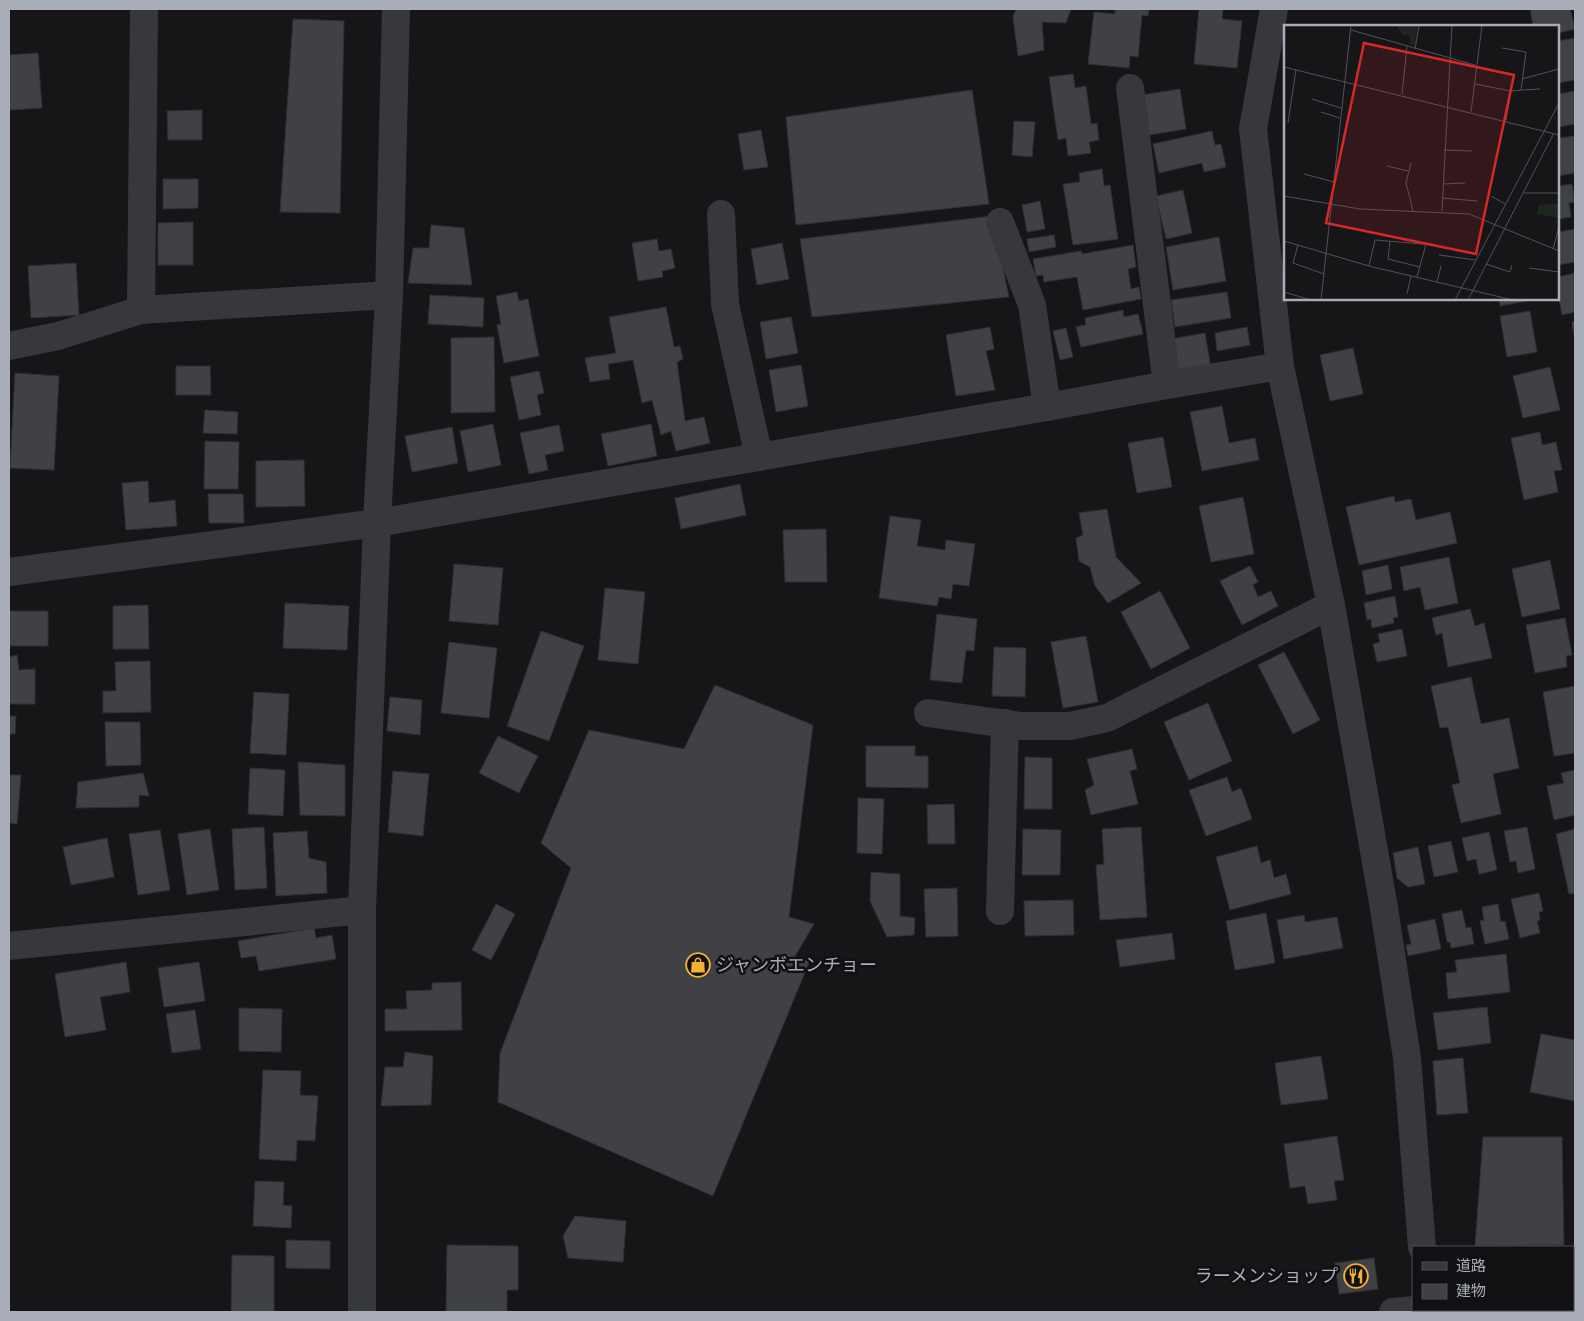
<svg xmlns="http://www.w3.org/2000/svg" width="1584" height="1321" viewBox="0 0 1584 1321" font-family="Mulish,'Noto Sans JP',sans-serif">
	<rect width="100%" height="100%" fill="#161618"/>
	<g fill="#404145" stroke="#303034">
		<path d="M1016,9h55l-5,14 -24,-1 2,28 -26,6 -5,-39z"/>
		<path d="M1115,9h34l-1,7 -6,-1 -4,42 -8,-1 -1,12 -41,-4 6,-52 21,2z"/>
		<path d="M1199,9h24l-1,10 20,2 -5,47 -43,-4z"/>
		<path d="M1530,9h40l5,20 -17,4v-7h-25z"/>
		<path d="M293,19l51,2 -4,192 -60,-1z"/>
		<path d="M1575,38v42l-17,3v-42z"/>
		<path d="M38,53l4,55 -33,2v-55z"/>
		<path d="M1073,74l2,14 11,-2 5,38 6,-1 2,17 -10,2 2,11 -23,3 -2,-18 -8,2 -9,-63z"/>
		<path d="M1180,89l6,40 -37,6 -7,-40z"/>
		<path d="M972,90l17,114 -193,21 -10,-108z"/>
		<path d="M1575,91v33l-17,3v-33z"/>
		<path d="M202,110v30h-34l-1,-29z"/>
		<path d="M1014,121l21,1 -3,35 -20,-2z"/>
		<path d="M761,130l7,37 -24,3 -6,-36z"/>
		<path d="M1212,131l3,14 6,-1 5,23 -22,5 -2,-9 -43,10 -6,-29z"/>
		<path d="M1575,136v37l-17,3v-38z"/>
		<path d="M1102,169l2,17 6,-1 8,54 -45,6 -10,-61 17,-2 -1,-9z"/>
		<path d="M163,179h35v29l-35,1z"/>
		<path d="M1572,184l3,18 -6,1 2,14 -13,2v-33z"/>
		<path d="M1183,190l9,43 -26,6 -10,-43z"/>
		<path d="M1040,201l5,28 -18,3 -5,-27z"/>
		<path d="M992,216l17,81 -197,20 -12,-78z"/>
		<path d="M193,222v43h-35v-42z"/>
		<path d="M431,225l33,3 8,57 -64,-2 5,-35h16z"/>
		<path d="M1575,229v33l-17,3v-33z"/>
		<path d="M1054,235l2,12 -27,5 -2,-13z"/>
		<path d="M1219,237l7,44 -53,9 -7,-43z"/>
		<path d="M657,239l2,12 12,-2 4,19 -13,3 1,6 -25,4 -6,-38z"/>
		<path d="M782,243l7,36 -32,6 -6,-36z"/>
		<path d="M1133,245l3,22 -8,2 3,20 8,-2 2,12 -58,11 -6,-33 -33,5 -1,-7 -7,1 -3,-17 48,-8 1,3z"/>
		<path d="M76,263l3,52 -48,3 -3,-52z"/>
		<path d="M1575,273v39l-13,3 -4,-21v-17z"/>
		<path d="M517,292l2,9 9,-2 11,57 -35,7 -7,-38 4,-1 -5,-28z"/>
		<path d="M1227,292l4,26 -56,9 -4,-27z"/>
		<path d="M430,295l54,3 -1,29 -55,-3z"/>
		<path d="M1499,299h32l1,1 -32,6z"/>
		<path d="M666,307l8,40 6,-1 3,13 -6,3 8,59 19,-4 6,26 -34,8 -5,-20 -10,4 -9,-35 -10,3 -9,-43 -25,4 2,15 -20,3 -5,-24 31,-5 -7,-36z"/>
		<path d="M1123,310l1,7 14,-3 5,20 -62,13 -5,-20 10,-2 -1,-7z"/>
		<path d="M1530,311l7,41 -30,5 -7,-41z"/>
		<path d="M791,317l7,36 -32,6 -6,-37z"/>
		<path d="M1575,321v22l-3,-21z"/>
		<path d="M990,327l4,22 -8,2 9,39 -39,6 -10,-61z"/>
		<path d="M1247,327l3,18 -33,6 -2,-18z"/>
		<path d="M1066,328l7,29 -13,3 -7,-29z"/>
		<path d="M1205,333l6,35 -35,6 -5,-35z"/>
		<path d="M494,337l1,75 -44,1v-75z"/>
		<path d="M1353,348l10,46 -33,7 -10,-46z"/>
		<path d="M801,365l7,41 -32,6 -7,-42z"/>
		<path d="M176,366h34l1,29h-35z"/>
		<path d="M1550,367l10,43 -37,8 -10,-42z"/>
		<path d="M539,371l5,22 -7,2 4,20 -22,5 -9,-43z"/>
		<path d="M15,373l44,3 -5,94 -44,-2z"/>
		<path d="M1222,406l7,37 26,-5 4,22 -57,11 -12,-59z"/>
		<path d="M205,410l33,2 -1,22 -34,-1z"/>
		<path d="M493,424l8,41 -33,7 -8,-41z"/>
		<path d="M651,424l6,32 -49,10 -7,-32z"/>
		<path d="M559,425l5,26 -19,4 3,15 -19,4 -9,-41z"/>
		<path d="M452,427l6,36 -46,9 -7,-36z"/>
		<path d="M1540,432l2,13 14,-3 6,28 -8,1 4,21 -34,8 -13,-62z"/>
		<path d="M1163,437l9,50 -35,6 -9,-50z"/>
		<path d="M205,441l34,1 -1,47h-34z"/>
		<path d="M304,460l1,46 -49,1v-46z"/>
		<path d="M148,481l1,22 26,-3 2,26 -51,4 -4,-47z"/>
		<path d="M740,484l6,31 -65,14 -6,-31z"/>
		<path d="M208,494h35l1,29h-35z"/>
		<path d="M1394,496l1,6 16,-3 5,21 34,-8 7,31 -98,22 -13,-58z"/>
		<path d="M1243,497l11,57 -43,8 -12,-56z"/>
		<path d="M1107,509l9,48 25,26 -33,20 -13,-17 -5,-19 -11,-6 -3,-23 7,-3 -4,-22z"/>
		<path d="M890,516l31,4 -4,26 28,4 1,-10 29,4 -6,42 -16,-2 -2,15 -12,-2 -2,9 -58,-8z"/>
		<path d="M826,529l1,53h-42l-2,-52z"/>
		<path d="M1449,557l9,46 -33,7 -5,-23 -16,4 -4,-24z"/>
		<path d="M1550,560l10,49 -38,8 -10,-48z"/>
		<path d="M454,564l49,4 -5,57 -49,-4z"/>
		<path d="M1388,565l4,24 -26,6 -4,-24z"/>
		<path d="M1250,566l8,16 -5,3 5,12 13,-6 7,15 -36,19 -22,-44z"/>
		<path d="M605,588l40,4 -7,72 -40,-4z"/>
		<path d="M1160,591l30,57 -39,21 -30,-57z"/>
		<path d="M1395,596l3,21 -5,1 1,5 -22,5 -1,-9 -4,1 -3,-17z"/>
		<path d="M285,603l64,3 -2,44 -64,-2z"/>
		<path d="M148,605l1,44h-36v-43z"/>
		<path d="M1470,609l5,17 9,-3 8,35 -44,9 -6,-34 -6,2 -4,-17z"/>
		<rect x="9" y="611" width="39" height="35"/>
		<path d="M937,614l40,5 -3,32 -8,-1 -4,33 -32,-3z"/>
		<path d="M1565,618l7,37 -6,1 1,11 -32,6 -9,-48z"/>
		<path d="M1402,629l5,27 -30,6 -4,-18 7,-2 -2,-8z"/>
		<path d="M541,631l43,15 -35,95 -42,-15z"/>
		<path d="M1086,636l12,66 -35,6 -12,-66z"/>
		<path d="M449,642l48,6 -8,70 -48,-5z"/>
		<path d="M994,647l32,1 -1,49 -33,-1z"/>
		<path d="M1284,652l36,68 -27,14 -35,-69z"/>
		<path d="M17,655l2,15 16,-1v35h-26v-47z"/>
		<path d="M150,661l1,51 -48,1v-22h13l-1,-29z"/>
		<path d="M1471,677l10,47 28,-6 10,50 -26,6 8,40 -40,9 -9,-38 8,-2 -12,-56 -8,1 -9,-42z"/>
		<path d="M715,685l98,40 -24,192 25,7 -20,34 16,2 -97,236 -215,-94 2,-49 71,-185 -30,-25 48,-113 95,19z"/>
		<path d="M1575,686v67l-21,3 -11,-64z"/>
		<path d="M254,692l35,2 -3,61 -36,-2z"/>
		<path d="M390,697l32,3 -2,35 -33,-4z"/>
		<path d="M1208,703l24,58 -43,19 -25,-58z"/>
		<path d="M9,716h7l-1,18h-6z"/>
		<path d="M105,722h35l1,43 -35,1z"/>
		<path d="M498,736l40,20 -19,37 -40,-20z"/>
		<path d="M866,746h49v10h13v32l-62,-1z"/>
		<path d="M1132,749l5,20 -7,2 8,33 -47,11 -6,-25 9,-5 -7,-26z"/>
		<path d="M1025,757l27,1v51h-28z"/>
		<path d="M298,762l47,3v51l-45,-1z"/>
		<path d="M250,768l35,2 -2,46 -35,-2z"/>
		<path d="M1575,770v45l-21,5 -7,-34 17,-3 -3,-10z"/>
		<path d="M393,771l36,3 -6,62 -35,-4z"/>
		<path d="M143,773l6,23 -10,-1v12l-63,1 2,-26z"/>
		<path d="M9,775h12l-4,49 -8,-1z"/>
		<path d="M1227,777l5,15 9,-4 11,31 -46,17 -17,-46z"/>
		<path d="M858,798l26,1 -2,55 -25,-1z"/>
		<path d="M954,804l1,40h-27l-1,-39z"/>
		<path d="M264,827l3,61 -32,2 -3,-61z"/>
		<path d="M1141,827l6,90 -47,3 -4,-55 8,-1 -2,-35z"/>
		<path d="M1527,827l8,42 -17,4 -2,-12 -6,1 -6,-31z"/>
		<path d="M210,829l9,61 -32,5 -9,-61z"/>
		<path d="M1023,829l38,1 -1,45h-38z"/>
		<path d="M1575,829v64l-6,1 -13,-60z"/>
		<path d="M160,830l10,60 -32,5 -9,-61z"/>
		<path d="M307,831l2,27 17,4 1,31 -51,3 -3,-63z"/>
		<path d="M1489,832l8,38 -18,4 -3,-15 -9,2 -5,-23z"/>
		<path d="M107,838l7,39 -43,8 -8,-38z"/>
		<path d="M1451,841l7,31 -24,5 -6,-31z"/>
		<path d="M1257,846l4,17 9,-3 4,18 12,-4 5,20 -61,16 -14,-53z"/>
		<path d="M1418,847l7,37 -17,3 -11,-9 -4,-25z"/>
		<path d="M871,872l29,2v42l15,2 -1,17 -27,2 -17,-36z"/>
		<path d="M957,888l1,48 -32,1 -2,-48z"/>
		<path d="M1539,893l4,18 -4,1 1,8 -3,1 3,12 -20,5 -9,-39z"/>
		<path d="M1073,900l1,35 -49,1 -1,-35z"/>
		<path d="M496,904l19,10 -24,46 -19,-10z"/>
		<path d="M1498,904l3,18 4,-1 4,18 -24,5 -5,-23 4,-1 -2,-13z"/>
		<path d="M1462,910l4,18 5,-1 3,17 -23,4 -1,-6h-3l-5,-28z"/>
		<path d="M1266,913l9,50 -40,7 -9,-49z"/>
		<path d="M1304,915l1,7 32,-5 6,31 -59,11 -7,-39z"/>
		<path d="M1435,919l6,30 -33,7 -2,-11 5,-1 -4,-19z"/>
		<path d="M314,928l2,10 16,-3 4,24 -77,12 -3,-15 -15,2 -3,-17z"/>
		<path d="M1172,933l3,26 -55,8 -4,-27z"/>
		<path d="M1506,954l4,38 -62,7 -2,-26 11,-1 -2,-12z"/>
		<path d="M126,962l4,30 -30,5 6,33 -41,7 -10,-63z"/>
		<path d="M199,962l6,39 -41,6 -6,-39z"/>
		<path d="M461,982l1,48 -77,1v-22h22l-1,-18 26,-1v-7z"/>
		<path d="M1487,1007l4,36 -53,7 -5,-37z"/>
		<path d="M239,1008l43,1 -1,43 -42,-1z"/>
		<path d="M195,1010l6,39 -29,4 -6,-39z"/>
		<path d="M1541,1034l34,6v61l-45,-9z"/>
		<path d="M405,1052l28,4 -2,49 -50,1 4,-39h18z"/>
		<path d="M1321,1056l7,43 -47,6 -6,-42z"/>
		<path d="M1463,1058l5,55 -31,2 -4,-54z"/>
		<path d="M263,1070l38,1 -1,24 18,1 -3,45 -18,-1 -1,21 -37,-2z"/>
		<path d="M1337,1136l7,44 -10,1 3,19 -29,4 -3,-18 -15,2 -6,-44z"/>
		<path d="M1483,1137h79l2,108 -89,1z"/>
		<path d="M255,1181l29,1 -1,23 9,1 -1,22 -38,-2z"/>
		<path d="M575,1216l51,5 -3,41 -55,-4 -5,-22z"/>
		<path d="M286,1240l44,1v28l-44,-1z"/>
		<path d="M447,1245l71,1v44h-11v22h-61z"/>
		<path d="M232,1255l42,1v56h-43z"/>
		<path d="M1374,1258l4,31 -39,5 -4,-31z"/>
	</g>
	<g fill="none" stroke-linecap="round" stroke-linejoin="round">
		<g stroke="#37383d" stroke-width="28">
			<path d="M1274,9l-21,120 27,237 51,239 53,303 23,150 15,189"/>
			<path d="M1130,88l37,297"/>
			<path d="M721,214l4,90 34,153"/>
			<path d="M1000,222l32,83 15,102"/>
			<path d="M141,310l3,-301"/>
			<path d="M9,346l49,-10 83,-26 248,-15"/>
			<path d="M928,713l93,13h49l37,-8 224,-113"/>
			<path d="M1000,911l5,-188"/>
			<path d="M9,946l353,-36"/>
			<path d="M362,1312v-402l15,-387 670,-116 120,-22 113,-19"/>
		</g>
		<g stroke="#37383d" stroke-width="28">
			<path d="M9,572l368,-49 12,-228 7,-286"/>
			<path d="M1573,1295h2"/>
			<path d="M1393,1312l22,-2"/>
		</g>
	</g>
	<defs>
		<g id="shop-ring" transform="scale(1.25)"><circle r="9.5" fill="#111113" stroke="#f2b134" stroke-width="1.5"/><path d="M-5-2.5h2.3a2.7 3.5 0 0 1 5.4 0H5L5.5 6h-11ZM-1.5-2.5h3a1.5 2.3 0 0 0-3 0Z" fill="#f2b134"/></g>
		<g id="restaurant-ring" transform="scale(1.25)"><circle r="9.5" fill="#111113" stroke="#f2b134" stroke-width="1.5"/><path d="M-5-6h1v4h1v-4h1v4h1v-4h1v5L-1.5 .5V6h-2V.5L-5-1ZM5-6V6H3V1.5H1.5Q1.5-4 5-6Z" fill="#f2b134"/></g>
	</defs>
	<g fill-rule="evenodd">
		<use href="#shop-ring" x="698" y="965"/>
		<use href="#restaurant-ring" x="1356" y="1276"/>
	</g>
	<g text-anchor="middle" stroke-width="5" stroke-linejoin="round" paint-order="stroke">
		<g font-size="18" fill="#a8adb8" stroke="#111113" text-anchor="start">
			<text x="716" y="971">ジャンボエンチョー</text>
			<text x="1338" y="1282" text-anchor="end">ラーメンショップ</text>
		</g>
	</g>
	<g transform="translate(1284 25)">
		<rect width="275" height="275" fill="#161618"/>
		<path d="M112,0h21l-2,19 -4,1 -2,-10 -5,1zM275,178v15l-22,-4 2,-9z" fill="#1e261f"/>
		<path fill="none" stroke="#505258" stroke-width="1" d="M67,5l124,35M131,24l4,-24M0,42l275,68M238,54l37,-10M191,59l36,7 10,-1 5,-38 -24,-4M237,65l19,-1M118,69l5,-48M28,74l29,9M37,87l19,6M187,87l11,-87M222,95l5,-29M4,98l8,-54M160,125l28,1M127,138l-5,20 7,28M103,141l21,5M20,149l30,8M159,159l22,-1M240,168h35M0,171l76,13 109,5 90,37M207,171l14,8M158,173l35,3M158,186l10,-186M0,216l85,25 144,34M106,216l-2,18 32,8M14,220l-5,18 31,11M269,224l6,-22M155,230l37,5M202,239l24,8 2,-7M85,241l6,-26 59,5M245,243l30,4M133,252l9,-33M153,257l4,-16M0,267l27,8M123,269l4,-18M37,275l30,-275M171,275l104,-197M184,275l86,-167"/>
		<path fill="#d62828" fill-opacity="0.15" stroke="#d62828" stroke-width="2.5" d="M80,18l150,32 -38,179 -150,-31z"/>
		<rect width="275" height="275" fill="none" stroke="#a8adb8" stroke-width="2.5"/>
	</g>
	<rect width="1584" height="1321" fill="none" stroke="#a8adb8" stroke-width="20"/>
	<rect x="1412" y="1246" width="162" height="65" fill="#111113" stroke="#4d4f55"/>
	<rect x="1422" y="1262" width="25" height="8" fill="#37383d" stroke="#4d4f55"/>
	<text x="1456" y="1271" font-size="15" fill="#a8adb8">道路</text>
	<rect x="1422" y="1284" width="25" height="15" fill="#404145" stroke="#4d4f55"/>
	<text x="1456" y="1296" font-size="15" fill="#a8adb8">建物</text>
</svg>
